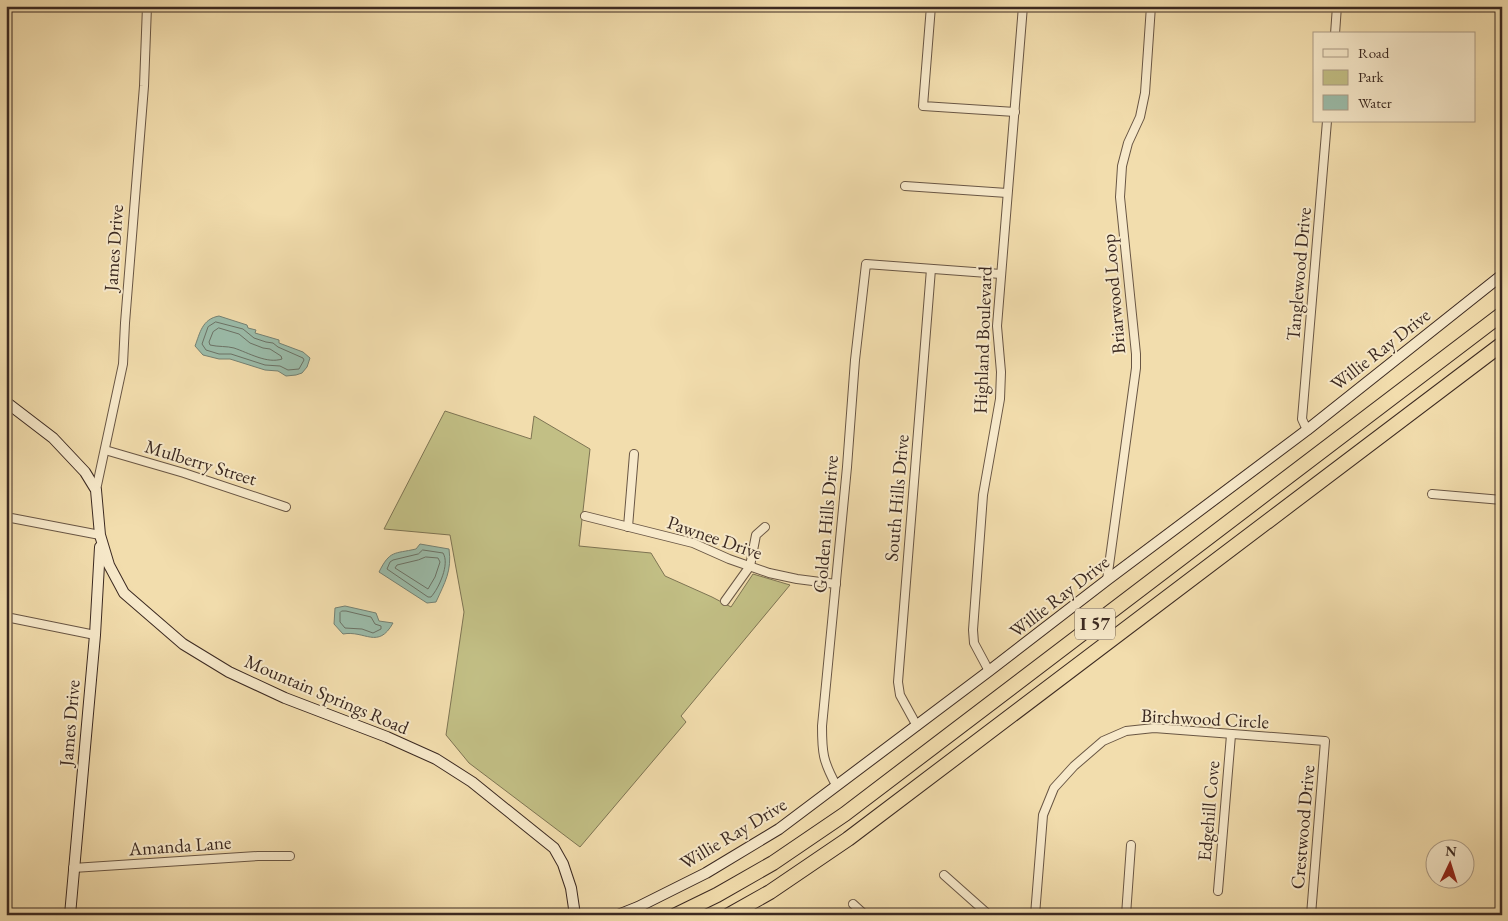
<svg xmlns="http://www.w3.org/2000/svg" width="1508" height="921" viewBox="0 0 1508 921" font-family="'EB Garamond',serif">
	<rect width="100%" height="100%" fill="#f2ddad"/>
	<filter id="stains"><feTurbulence type="fractalNoise" baseFrequency=".004" numOctaves="4"/><feColorMatrix values="0 0 0 0 .2 0 0 0 0 .09 0 0 0 0 .02 0 0 0 .5 -.17"/></filter>
	<radialGradient id="worn" r=".72"><stop offset=".6" stop-color="#630" stop-opacity="0"/><stop offset="1" stop-color="#630" stop-opacity=".3"/></radialGradient>
	<path fill="#c2bf85" stroke="#7e7453" d="M445,411l86,28 3,-23 56,33 -11,97 72,7 14,23 47,21 19,10 22,-33 37,11 -109,131 5,6 -106,125 -111,-84 -23,-28 18,-123 -14,-77 -66,-6z"/>
	<g fill="#9bbcaa" stroke="#758173">
		<path d="M219,316l28,9 1,3 8,2 -1,3 24,7v3l24,9 7,6 -3,9 -5,6 -6,2 -10,1 -8,-5 -13,-1 -35,-11h-11l-16,-4 -8,-9c5,-13 7,-27 24,-30z"/>
		<path d="M420,544l29,5c3,22 -4,33 -13,53l-9,1 -48,-31c11,-22 15,-18 37,-23z"/>
		<path d="M345,606l31,7 3,8 14,2c-15,27 -28,7 -50,11l-9,-10 1,-16z"/>
	</g>
	<g fill="none" stroke-linecap="round" stroke-linejoin="round">
		<g stroke="#6b7266" stroke-width="1">
			<path d="M216,322l27,7 11,9 12,4 7,1 5,4 25,11 1,2 -5,9 -11,1 -8,-4 -15,-1 -34,-11h-12l-13,-4 -4,-6 6,-17z"/>
			<path d="M219,328l20,6 11,9 13,5 7,1 11,7 1,3c-15,5 -33,-6 -48,-11 -7,-2 -16,-1 -24,-3l-1,-3 4,-10z"/>
			<path d="M423,550l20,3c7,11 -4,35 -12,44h-3l-41,-28 3,-7 3,-2 25,-6z"/>
			<path d="M426,557l12,1 2,4 -5,15 -7,12 -33,-21 2,-3 21,-5z"/>
			<path d="M342,611h4l25,6 4,7 6,2v3l-8,4 -11,-4 -17,-1 -5,-6v-9z"/>
		</g>
		<g stroke="#695644" stroke-width="10">
			<g id="street">
				<path d="M931,6l-8,100 92,6"/>
				<path d="M1335,34l2,-28"/>
				<path d="M905,186l102,7"/>
				<path d="M1307,430l-5,-11 25,-298"/>
				<path d="M105,450l79,23 102,34"/>
				<path d="M96,490l27,-126 2,-41 19,-237 3,-80"/>
				<path d="M1432,494l70,6"/>
				<path d="M585,516l108,27 36,16 40,14 28,6 39,5"/>
				<path d="M6,517l94,18"/>
				<path d="M628,527l6,-73"/>
				<path d="M1107,580l29,-212v-14l-16,-157 2,-31 6,-23 12,-26 5,-24 6,-87"/>
				<path d="M725,601l25,-35 6,-31 9,-8"/>
				<path d="M6,617l89,18"/>
				<path d="M989,671l-15,-28 -1,-13 10,-135 17,-96 1,-27 -4,-46 26,-320"/>
				<path d="M917,726l-17,-31 -2,-13 33,-413"/>
				<path d="M836,785c-13,-24 -14,-32 -14,-59l25,-259 8,-107 11,-96 135,10"/>
				<path d="M73,868l185,-12h32"/>
				<path d="M944,875l45,40"/>
				<path d="M1218,891l13,-156"/>
				<path d="M853,904l12,11"/>
				<path d="M1035,915l8,-100 11,-27 20,-22 29,-25 23,-10 28,-3 171,13 -14,174"/>
				<path d="M1126,915l5,-70"/>
			</g>
		</g>
		<g stroke="#3b2921" stroke-width="12">
			<g id="secondary">
				<path d="M6,402l47,36 32,34 11,18 4,45 9,30 15,28 59,51 46,28 56,26 102,39 49,22 36,23 82,66 9,16 8,24 4,27"/>
				<path d="M70,915l25,-280 5,-88"/>
				<path d="M618,915l20,-8 68,-34 73,-44 210,-158 118,-91 200,-150 195,-155"/>
			</g>
		</g>
		<g stroke="#3b2921" stroke-width="16">
			<g id="highway">
				<path d="M676,915l41,-20 56,-32 72,-49 657,-500"/>
				<path d="M729,915l41,-23 78,-53 654,-495"/>
			</g>
		</g>
		<use href="#street" stroke="#f7e9ca" stroke-width="8"/>
		<use href="#secondary" stroke="#f7e9ca" stroke-width="10"/>
		<use href="#highway" stroke="#f2ddad" stroke-width="14"/>
	</g>
	<g text-anchor="middle" stroke-width="4" stroke-linejoin="round" paint-order="stroke">
		<rect fill="#f7e9ca" stroke="#736354" stroke-width="1" x="1075" y="608.5" width="40" height="31" rx="4"/>
		<g font-size="18" font-weight="bold" fill="#3b2921">
			<text x="1095" y="630">I 57</text>
		</g>
		<g font-size="19" fill="#3b2921" stroke="#f7e9ca">
			<text transform="translate(113 248) rotate(-86)" y="7">James Drive</text>
			<text transform="translate(1298 274) rotate(-85)" y="7">Tanglewood Drive</text>
			<text transform="translate(1113 294) rotate(-95)" y="7">Briarwood Loop</text>
			<text transform="translate(982 340) rotate(-88)" y="7">Highland Boulevard</text>
			<text transform="translate(1380 349) rotate(-38)" y="7">Willie Ray Drive</text>
			<text transform="translate(201 462) rotate(17)" y="7">Mulberry Street</text>
			<text transform="translate(896 498) rotate(-85)" y="7">South Hills Drive</text>
			<text transform="translate(825 524) rotate(-85)" y="7">Golden Hills Drive</text>
			<text transform="translate(715 537) rotate(19)" y="7">Pawnee Drive</text>
			<text transform="translate(1059 596) rotate(-38)" y="7">Willie Ray Drive</text>
			<text transform="translate(327 694) rotate(23)" y="7">Mountain Springs Road</text>
			<text transform="translate(1205 718) rotate(3)" y="7">Birchwood Circle</text>
			<text transform="translate(69 723) rotate(-85)" y="7">James Drive</text>
			<text transform="translate(1208 811) rotate(-85)" y="7">Edgehill Cove</text>
			<text transform="translate(1302 827) rotate(-85)" y="7">Crestwood Drive</text>
			<text transform="translate(733 833) rotate(-31)" y="7">Willie Ray Drive</text>
			<text transform="translate(180 845) rotate(-4)" y="7">Amanda Lane</text>
		</g>
	</g>
	<rect width="1508" height="921" fill="none" stroke="#f2ddad" stroke-width="25"/>
	<rect x="8" y="8" width="1493" height="906" fill="none" stroke="#3b2921" stroke-width="2.5"/>
	<rect x="12" y="12" width="1483" height="896" fill="none" stroke="#3b2921"/>
	<rect x="1313" y="32" width="162" height="90" fill="#f7e9ca" stroke="#ac9c86"/>
	<rect x="1323" y="49" width="25" height="8" fill="#f7e9ca" stroke="#ac9c86"/>
	<text x="1358" y="58" font-size="15" fill="#3b2921">Road</text>
	<rect x="1323" y="70" width="25" height="15" fill="#c2bf85" stroke="#ac9c86"/>
	<text x="1358" y="82" font-size="15" fill="#3b2921">Park</text>
	<rect x="1323" y="95" width="25" height="15" fill="#9bbcaa" stroke="#ac9c86"/>
	<text x="1358" y="108" font-size="15" fill="#3b2921">Water</text>
	<g transform="translate(1450 864) rotate(4)"><circle r="24" fill="#f7e9ca" stroke="#ac9c86"/>
	<path d="M0-4L9 19L0 12L-9 19Z" fill="#8f2418"/>
	<text y="-8" font-size="14" font-weight="bold" text-anchor="middle" fill="#3b2921">N</text>
	</g>
	<rect width="100%" height="100%" filter="url(#stains)"/>
	<rect width="100%" height="100%" fill="url(#worn)"/>
</svg>
